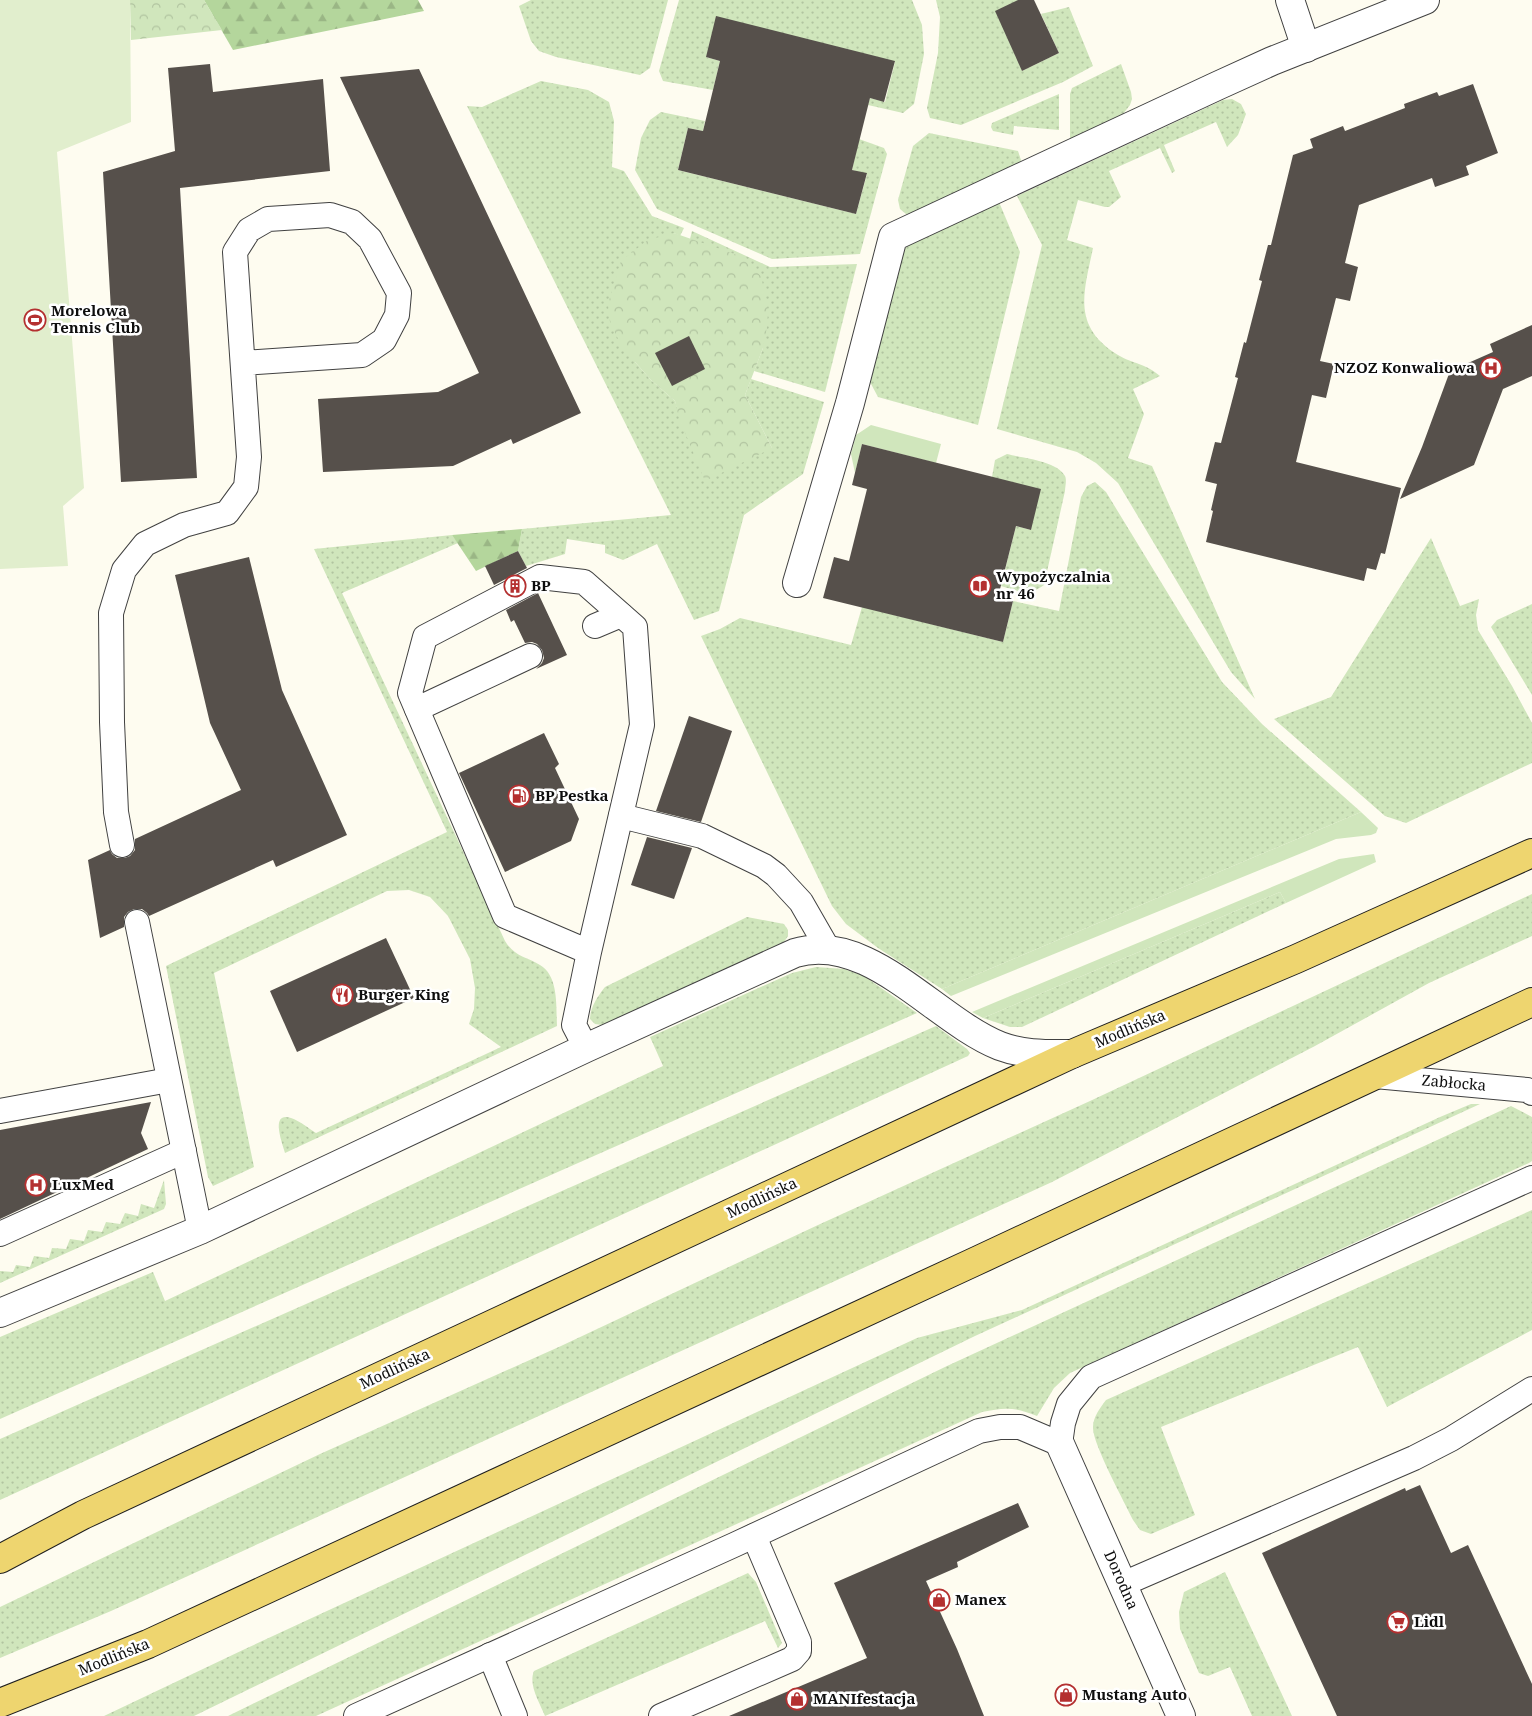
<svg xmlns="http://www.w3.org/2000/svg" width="1532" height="1716" viewBox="0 0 1532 1716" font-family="'Noto Serif',serif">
	<defs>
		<pattern id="grass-dots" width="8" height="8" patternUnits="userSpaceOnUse" patternTransform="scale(1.25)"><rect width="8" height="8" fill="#d0e6bc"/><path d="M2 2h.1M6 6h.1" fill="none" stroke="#b1c4a0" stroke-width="1.8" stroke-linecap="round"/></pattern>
		<pattern id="forest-firs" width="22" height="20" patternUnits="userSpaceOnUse" patternTransform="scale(1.25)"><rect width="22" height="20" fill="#b4d69c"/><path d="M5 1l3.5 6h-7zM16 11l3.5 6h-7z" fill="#9ab685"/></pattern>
		<pattern id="park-crowns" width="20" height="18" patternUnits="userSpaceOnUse" patternTransform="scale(1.25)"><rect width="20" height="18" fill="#d0e6bc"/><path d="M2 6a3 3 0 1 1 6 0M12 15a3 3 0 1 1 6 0" fill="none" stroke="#b1c4a0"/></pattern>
	</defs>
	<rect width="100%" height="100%" fill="#fefcf0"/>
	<g fill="url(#grass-dots)">
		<path d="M531,0h137l-18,68 -10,7 -84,-18 -17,-6 -8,-10 -12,-35z"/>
		<path d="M679,0h233l10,25 2,29 -10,50 -11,9 -35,-8 2,-7 15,4 10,-40 -189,-5 14,4 -7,29 -50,-9 -4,-10z"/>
		<path d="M936,0h82l4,71 37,-18 -18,-39 28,-7 24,59 -30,16 -102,43 -31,-7 -3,-10 11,-55 2,-36z"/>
		<path d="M1121,64l10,28 1,7 -2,6 -7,9 -53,25v-45l2,-6z"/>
		<path d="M541,81l47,9 21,12 5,19 -2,46 12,4 28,45 32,12 -4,8 -6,-3 -39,129 16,18 24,21 7,23 90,24 -27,-53 6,-16 73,23 -21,72 -59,41 -25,96 -25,9 -37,-76 -34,16 -18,-7v-8l-38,-6 -2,15 -39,12 -8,-15 4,-22 149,-14 -204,-409 15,1z"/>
		<path d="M1059,94v36l-45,-4 -1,9 -20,-4 -2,-4 1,-4z"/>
		<path d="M1232,99l9,5 5,10 -8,21 -11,12 -11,-25 -52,23 11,26 -3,2 -12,-25 -51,23 12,26 -12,10h-4l-27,-7 -11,40 26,8c-9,44 -22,78 25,107 15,9 27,8 42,21l-27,13 11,25 -16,44 24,8 103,233 -24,-27 -113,-189 -22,-20 -19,-11 -80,-23 45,-184 -25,-49 206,-96z"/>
		<path d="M661,112l44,9 -2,10 -15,-3 -10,42 178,44 11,-40 -15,-4 7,-31 25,9 3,6 -27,100 -88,5 -115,-50 -22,-39 6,-32 9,-18z"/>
		<path d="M929,133l89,18 3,9 -2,5 -102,48 -11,1 -6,-5 -2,-9 15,-54z"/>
		<path d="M999,202l21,50 -42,173 -100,-28 -8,-15 31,-129 10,-11z"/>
		<path d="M692,231l78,36 87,-3 -32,128 -71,-21 9,-23 -73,-109z"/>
		<path d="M1007,454c15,4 50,7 58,22 2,4 0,11 0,15l-21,94c-16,12 -25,6 -43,1l15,-60 15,4 -39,-53 3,-17z"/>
		<path d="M1095,482l11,10 116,190 40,42 99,88 -419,177 -64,-41 -32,-24 -14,-18 -131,-270 19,-7 20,-11 111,27 11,-38 141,35 10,-41 46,10 22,-114 6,-11z"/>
		<path d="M452,535l6,8 -116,50 163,348c10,16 20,15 35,24 19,11 16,42 17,61l-272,127c-2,-8 -16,-42 6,-35 9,3 17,10 25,15l185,-86 -32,-23 5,-15 1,-21 -5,-29 -22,-43 -18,-19 -21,-7 -22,1 -173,82 40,194 -41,19 -5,-9 -42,-211 281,-134 -133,-283z"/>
		<path d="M1431,538l29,68 19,-7 -3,16 2,15 34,56 20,37v40l-126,60 -21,-7 -111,-97 57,-22z"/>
		<path d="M1532,604v91l-41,-68 6,-7z"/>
		<path d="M1280,892l6,11 -264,124h-12l-27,-9z"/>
		<path d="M1532,894v42l-103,47 -114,63 -263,136 -941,429 -111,47v-51l320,-153 241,-108 257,-121 272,-124z"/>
		<path d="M747,917l37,7 4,6v6l-4,6 -182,83 -7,-1 -5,-5c0,-12 8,-23 15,-32z"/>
		<path d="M816,967l28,2 20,7 53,37 -917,406v-82l153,-65 12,29 498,-235 -13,-29 142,-64z"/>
		<path d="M936,1026l31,23 3,4 -2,3 -968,444v-61z"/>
		<path d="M1471,1104h9l-505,232 -781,380h-90l141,-67 672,-311 105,-28 418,-193z"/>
		<path d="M1511,1106l21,11v44l-3,2 -459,210 -16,15 -17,28c-22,-9 -32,-9 -55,-4l-666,304h-88l719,-350z"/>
		<path d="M164,1180l2,24 -2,5 -164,74v-12l13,1 3,-7 14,2 4,-11 15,2 3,-10 14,1 4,-10 14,2 4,-11 14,2 4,-10 14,2 5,-11 13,3 3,-12 13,4z"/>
		<path d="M1532,1210v120l-145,77 -29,-60 -197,80 34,88 -44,19 -11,-4 -7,-10c-8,-17 -41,-77 -40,-93 0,-10 7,-19 13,-27z"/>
		<path d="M1225,1572l67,144h-40l-22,-49 -22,9 -9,-3 -19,-44 -1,-17 5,-20z"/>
		<path d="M748,1573l8,9 26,61 -4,5 -13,-27 -220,95c-5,-13 -17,-31 -11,-45z"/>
	</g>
	<g fill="url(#forest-firs)">
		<path d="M204,0h214l6,11 -191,39z"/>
		<path d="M522,529l-4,22 -42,20 -24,-36z"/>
	</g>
	<g fill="url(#park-crowns)">
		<path d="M130,0h74l18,30 -91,10z"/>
		<path d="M674,233l66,23 21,20 7,33 -1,18 -4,21 -18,47 27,53 -67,33 -26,-63 -4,-17 -24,-21 -16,-18 -14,-17 -11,-23 -2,-18 13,-43 27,-21z"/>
	</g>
	<g fill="#d0e6bc">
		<path d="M871,425l70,19 -5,19 -74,-19 -7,29 -4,-19 5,-19z"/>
		<path d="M1361,812l17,16 -2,5 -5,2 -35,4 -385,157 -9,-7z"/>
		<path d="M1374,854l2,8 -90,41 -6,-11 -297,126 -11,-6 367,-153z"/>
	</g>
	<path fill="#e1eecd" d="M0,0h130l1,122 -74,30 27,336 -21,18 5,60 -68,3z"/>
	<g fill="#56504b">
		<path d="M1018,0h16l25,53 -37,18 -27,-60z"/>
		<path d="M716,16l179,45 -11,41 -14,-4 -18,72 15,3 -11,41 -178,-44 10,-42 15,3 17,-70 -14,-4z"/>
		<path d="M210,64l3,28 110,-13 7,92 -150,17 17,290 -76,4 -18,-310 72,-21 -7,-83z"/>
		<path d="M419,69l162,344 -68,31 -2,-5 -58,27 -130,6 -5,-73 120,-7 41,-19 -139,-296z"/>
		<path d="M1473,84l25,69 -32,13 3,9 -34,12 -3,-9 -73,27 -14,58 13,4 -8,34 -14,-3 -16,63 14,3 -8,34 -14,-3 -16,67 105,26 -16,66 -4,-1 -5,17 -9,-2 -3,13 -158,-39 7,-31 -2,-1 6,-26 -12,-3 10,-39 6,1 17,-65 -3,-1 9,-35 2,1 16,-62 -3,-1 9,-35h3l22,-90 20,-7 -3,-9 33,-13 2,5 60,-23 -1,-4 33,-12 2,4z"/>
		<path d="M1532,325v51l-29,13 -29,76 -74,34 22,-52 28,-76 43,-19 -3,-8z"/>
		<path d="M689,336l16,33 -33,17 -17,-33z"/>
		<path d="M862,444l179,45 -10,41 -15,-4 -18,71 15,4 -10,41 -180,-44 11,-41 15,4 18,-72 -15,-4z"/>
		<path d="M518,551l9,17 -33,17 -9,-19z"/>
		<path d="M249,557l33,133 65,145 -71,32 -3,-7 -124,56 -2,-3 -5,-4h-8l-6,3 -4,5v10l-24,11 -12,-78 22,-10 2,4 5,4h8l5,-2 5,-6v-11l106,-49 -31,-67 -35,-148z"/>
		<path d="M538,593l29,62 -31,14 6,-6 2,-5 -2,-8 -5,-6 -5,-2 -7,1 -11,-23 -3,2 -5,-12z"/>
		<path d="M689,716l43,15 -31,91 -45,-11z"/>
		<path d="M544,733l15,31 -4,4 24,51 -8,22 -66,31 -46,-99z"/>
		<path d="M647,837l45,11 -18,51 -43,-14z"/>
		<path d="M386,938l28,60 -117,54 -27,-61z"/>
		<path d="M151,1102l-10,31 7,16 -148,70v-89z"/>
		<path d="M1420,1485l31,68 17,-8 64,139v32h-195l-75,-163 143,-65 1,3z"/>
		<path d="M1018,1503l11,24 -72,35 1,5 -32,14 31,68 27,67h-255l138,-58 -33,-75z"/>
	</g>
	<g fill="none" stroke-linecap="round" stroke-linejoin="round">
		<g stroke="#414141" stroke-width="26">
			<g id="service">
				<path d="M595,626l26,-11"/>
				<path d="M417,709l113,-53"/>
				<path d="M621,816l81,20 62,30 12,9 25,27 27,47"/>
				<path d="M122,845l-6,-33 -4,-90 -1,-109 13,-43 21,-26 39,-19 43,-12 19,-26 3,-30 -14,-205 14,-22 19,-11 62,-4 22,7 18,17 29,54 -2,22 -13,25 -22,15 -119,8"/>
				<path d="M137,922l63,308"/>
				<path d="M586,1048l-12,-23 15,-73 53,-227 -7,-98 -51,-45 -44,-5 -115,60 -15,56 95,223 84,36"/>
				<path d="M1375,1076l152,14 5,3"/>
				<path d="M0,1111l169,-31"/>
				<path d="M0,1234l184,-83"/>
				<path d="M1123,1584l291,-126 37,-19 81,-50"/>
				<path d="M490,1655l25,61"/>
				<path d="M356,1716l378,-171 245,-114 21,-4h20l40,17 3,-21 6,-19 22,-27 441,-199"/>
				<path d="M661,1716l131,-57 7,-8v-9l-45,-106"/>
			</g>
		</g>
		<g stroke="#414141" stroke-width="30">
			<g id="minor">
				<path d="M1290,0l16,48"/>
				<path d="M797,583l53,-180 43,-166 324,-151 55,-25 153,-61"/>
				<path d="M0,1313l200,-83 386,-182 209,-95c74,-22 140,67 205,93 24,9 47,8 72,8"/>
				<path d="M1060,1444l121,272"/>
			</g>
		</g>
		<g stroke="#1f1f1f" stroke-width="30">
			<g id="primary">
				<path d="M0,1559l83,-44 989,-461 224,-95 236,-106"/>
				<path d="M0,1703l148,-59 824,-381 560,-261"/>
			</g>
		</g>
		<use href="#service" stroke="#fff" stroke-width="24"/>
		<use href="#minor" stroke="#fff" stroke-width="28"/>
		<use href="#primary" stroke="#eed56f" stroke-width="28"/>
	</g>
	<defs>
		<g id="stadium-ring" transform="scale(1.125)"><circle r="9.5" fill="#fff" stroke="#b43030" stroke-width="1.5"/><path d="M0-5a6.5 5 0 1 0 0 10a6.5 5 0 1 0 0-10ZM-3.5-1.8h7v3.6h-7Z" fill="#b43030"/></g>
		<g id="hospital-ring" transform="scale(1.125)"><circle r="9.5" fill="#fff" stroke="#b43030" stroke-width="1.5"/><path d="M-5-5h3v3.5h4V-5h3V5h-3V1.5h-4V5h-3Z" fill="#b43030"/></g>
		<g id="building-ring" transform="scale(1.125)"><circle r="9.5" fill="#fff" stroke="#b43030" stroke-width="1.5"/><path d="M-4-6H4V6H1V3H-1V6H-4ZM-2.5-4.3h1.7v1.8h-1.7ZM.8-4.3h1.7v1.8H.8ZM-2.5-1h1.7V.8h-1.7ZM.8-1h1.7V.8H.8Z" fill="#b43030"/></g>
		<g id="library-ring" transform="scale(1.125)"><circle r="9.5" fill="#fff" stroke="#b43030" stroke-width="1.5"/><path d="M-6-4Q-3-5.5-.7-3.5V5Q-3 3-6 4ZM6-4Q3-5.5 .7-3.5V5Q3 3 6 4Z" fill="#b43030"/></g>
		<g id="fuel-ring" transform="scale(1.125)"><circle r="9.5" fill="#fff" stroke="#b43030" stroke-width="1.5"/><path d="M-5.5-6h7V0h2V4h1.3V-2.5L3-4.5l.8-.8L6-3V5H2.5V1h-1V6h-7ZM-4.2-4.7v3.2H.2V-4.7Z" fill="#b43030"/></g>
		<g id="restaurant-ring" transform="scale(1.125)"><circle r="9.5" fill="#fff" stroke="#b43030" stroke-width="1.5"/><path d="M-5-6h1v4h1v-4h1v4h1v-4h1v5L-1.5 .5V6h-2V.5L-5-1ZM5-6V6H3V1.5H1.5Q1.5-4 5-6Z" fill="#b43030"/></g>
		<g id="shop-ring" transform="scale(1.125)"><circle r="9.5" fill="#fff" stroke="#b43030" stroke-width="1.5"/><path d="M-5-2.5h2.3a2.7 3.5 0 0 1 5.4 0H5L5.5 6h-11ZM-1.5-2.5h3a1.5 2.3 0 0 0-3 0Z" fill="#b43030"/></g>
		<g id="supermarket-ring" transform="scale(1.125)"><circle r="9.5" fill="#fff" stroke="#b43030" stroke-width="1.5"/><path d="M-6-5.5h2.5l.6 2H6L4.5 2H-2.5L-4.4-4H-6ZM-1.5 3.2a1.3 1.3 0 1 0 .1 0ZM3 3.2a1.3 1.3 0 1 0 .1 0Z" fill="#b43030"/></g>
	</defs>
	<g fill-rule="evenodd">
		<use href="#stadium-ring" x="35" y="320"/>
		<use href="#hospital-ring" x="1491" y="368"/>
		<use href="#building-ring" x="515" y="586"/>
		<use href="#library-ring" x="980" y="586"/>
		<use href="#fuel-ring" x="519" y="796"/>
		<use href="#restaurant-ring" x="342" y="995"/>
		<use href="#hospital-ring" x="36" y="1185"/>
		<use href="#shop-ring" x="939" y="1600"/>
		<use href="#supermarket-ring" x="1398" y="1622"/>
		<use href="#shop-ring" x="1066" y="1695"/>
		<use href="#shop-ring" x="797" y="1699"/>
	</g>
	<g text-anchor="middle" stroke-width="5" stroke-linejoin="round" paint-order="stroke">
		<g font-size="15" font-weight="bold" fill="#0e0e0e" stroke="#fff" text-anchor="start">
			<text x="51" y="316">Morelowa<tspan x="51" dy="17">Tennis Club</tspan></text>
			<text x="1475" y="373" text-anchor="end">NZOZ Konwaliowa</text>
			<text x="996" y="582">Wypożyczalnia<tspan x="996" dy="17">nr 46</tspan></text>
			<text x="531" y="591">BP</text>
			<text x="535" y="801">BP Pestka</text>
			<text x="358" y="1000">Burger King</text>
			<text x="52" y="1190">LuxMed</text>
			<text x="955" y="1605">Manex</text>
			<text x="1414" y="1627">Lidl</text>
			<text x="1082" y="1700">Mustang Auto</text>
			<text x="813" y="1704">MANIfestacja</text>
		</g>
		<g font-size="15" fill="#0e0e0e" stroke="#fff">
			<text transform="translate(1130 1029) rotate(-23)" y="5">Modlińska</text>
			<text transform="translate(1454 1083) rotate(5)" y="5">Zabłocka</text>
			<text transform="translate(762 1198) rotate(-25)" y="5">Modlińska</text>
			<text transform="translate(395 1369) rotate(-25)" y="5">Modlińska</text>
			<text transform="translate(1121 1580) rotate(66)" y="5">Dorodna</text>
			<text transform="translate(114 1657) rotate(-22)" y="5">Modlińska</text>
		</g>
	</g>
</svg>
